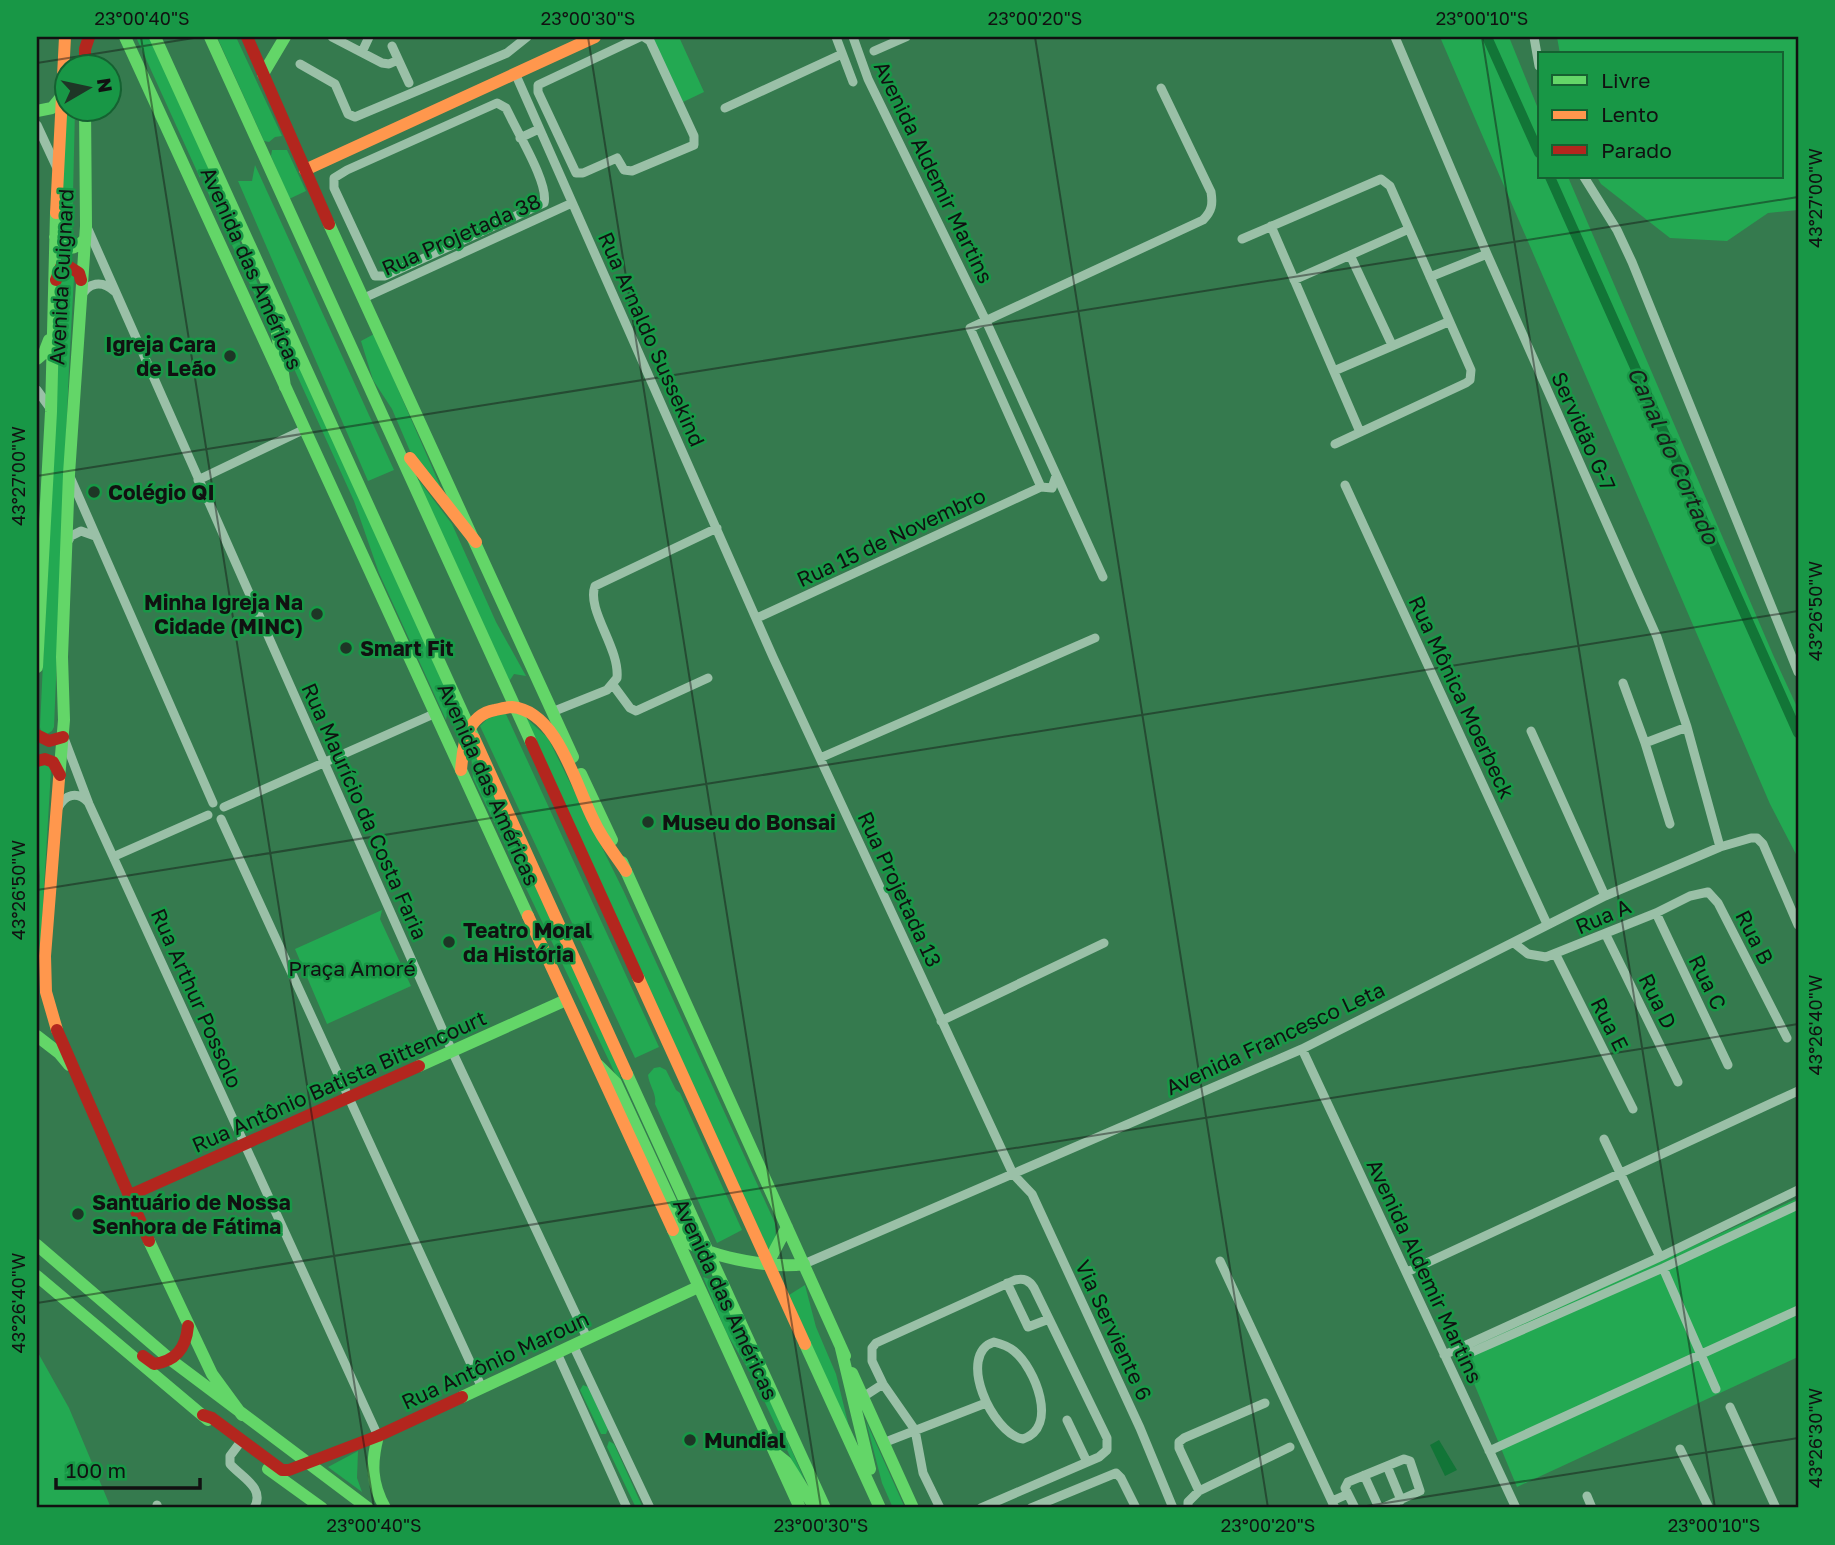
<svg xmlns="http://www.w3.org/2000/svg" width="1835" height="1545" viewBox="0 0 1835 1545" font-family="'Golos Text',sans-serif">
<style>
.green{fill:#23a952}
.water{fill:#127537}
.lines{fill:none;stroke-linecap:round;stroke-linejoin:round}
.canal{stroke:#127537;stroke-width:10}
.street{stroke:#9ac0a7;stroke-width:9}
.fast{stroke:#63d668;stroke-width:12}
.slow{stroke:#ff974d;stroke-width:12}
.jam{stroke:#b3261e;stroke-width:12}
.ticks{fill:none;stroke:#111;stroke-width:2;stroke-opacity:0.45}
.poi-dot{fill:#1e3626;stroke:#189746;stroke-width:2.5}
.labels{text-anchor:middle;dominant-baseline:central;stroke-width:5;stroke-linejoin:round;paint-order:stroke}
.street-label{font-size:21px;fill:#111;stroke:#189746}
.poi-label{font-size:21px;font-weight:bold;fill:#111;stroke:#189746;text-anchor:start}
.park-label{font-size:21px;fill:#111;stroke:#189746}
.water-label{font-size:23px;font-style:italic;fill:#191d1a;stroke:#189746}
.neatline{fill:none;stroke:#111;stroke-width:2.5}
.ticks-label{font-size:18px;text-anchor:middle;fill:#111}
</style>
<rect width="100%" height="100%" fill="#357a4e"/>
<path class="green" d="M136,37h15l59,132 -8,2 -2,7z
M217,37h19l46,99 -7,1 -6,5 -5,-1z
M652,37h27l25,55 -21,10z
M1440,37h69l30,74v66h29l206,480 24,52v149l-28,-54z
M1557,37h241v173l-30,3 -41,28 -57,-3 -69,-54 -4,-7h184v-123h-221z
M66,108l9,1 -3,129 -4,7 -8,-3z
M272,150h15l19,41 -17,8 -18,-43z
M255,165l139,305 -26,11 -130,-300h14z
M215,177l21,57 32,73 1,19 -65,-142 7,1z
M66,272h4l4,5 -5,91 -15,359 -2,4 -5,3 -6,-3 -1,-4 21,-448z
M278,320l177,388 -7,1 -2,11 -67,-147 -25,-72 -73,-161z
M374,334l71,163 -35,-46 -18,-42 -19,-29 -12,-39z
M414,474l38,50 44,98 30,54 -12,-2 -6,9z
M505,712l154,335 -24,11 -155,-332 7,-7z
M525,717l23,21 76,154 151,331 1,18 -8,8z
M472,744l142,307 10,41 -151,-314 -2,-23z
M42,764l7,2 2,4 -14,236 3,-130 -3,-34v-73z
M382,910l-2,9 31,67 -84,38 -32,-75z
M660,1067l6,3 10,20 4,3 62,137 -25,13 -62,-139c2,-10 -6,-19 -7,-29l6,-7z
M1798,1198v159l-281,130 -56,-135z
M703,1277l15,5 88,201 -11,-16 -41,-88 -27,-45z
M805,1285l11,42 20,47 15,61 -62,-140z
M37,1351l32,57 42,100h-74z
M583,1385l5,2 20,42 -2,5h-5l-21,-44z
M866,1421l39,87h-12l-11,-25z
M609,1441l5,3 29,64h-7l-29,-61z
M358,1451l-1,27 5,14 -34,-25z"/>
<path class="water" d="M1439,1440l18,30 -12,6 -15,-31z"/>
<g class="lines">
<path class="canal" d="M1487,37l52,116
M1550,177l248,556"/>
<path class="street" d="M332,37l50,26 7,1 9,-4
M640,37l-102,48v7l38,81h7l34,-15 7,12 8,1 62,-26v-9l-44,-95 -6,-4
M836,37l17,45
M853,37l15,42 118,242 117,256
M1395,37l92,217 170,383 30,90 33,120
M1534,37l5,29
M392,46l17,37
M874,51l32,-14
M362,52l7,-15
M300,64l35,20 13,30 7,3 152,-64 20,-16
M515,73l258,584 240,517 19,20 108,234 33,80
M497,103l9,5 5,10c9,19 38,67 33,85l-159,73h-10l-41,-88v-10l13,-8z
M725,108l117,-54
M37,125l20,43
M520,138l19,-9
M1584,177l33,53 15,32 166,410
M1271,226l89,206
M87,227l365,824 135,287
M1242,239l139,-60 9,7 19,43
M1350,255l42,90
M1430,277l57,-23
M1294,280l115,-51 62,141 -1,10 -4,3 -131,61
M81,297c7,-15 21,-17 33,-6
M364,298l208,-95
M1334,371l114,-49
M37,390l13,18
M1056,476l-4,12 -11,-1 -71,-159 233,-108c9,-9 10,-16 8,-28l-50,-104
M71,479l142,324
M198,480l107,-51
M1345,485l202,439
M67,543l4,-7 10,-5 14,5
M757,618l284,-131
M1623,683l22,60
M613,685l17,23 6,3 72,-33
M552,712l55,-22 10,-12c3,-30 -31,-68 -22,-92l122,-58
M1531,731l74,165
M64,738l25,66 289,632
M820,758l275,-120
M224,807l212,-94
M58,808c7,-14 19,-17 30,-6
M221,819l261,569
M1670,824l-25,-81 42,-16
M115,856l93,-41
M1656,913l72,152
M1606,935l72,147
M1514,943l14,11 18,3 110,-44 34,-17 18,-4 10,11 69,135
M1556,955l77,154
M941,1021l163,-78
M1302,1049l214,459
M1604,1139l56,118
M1220,1261l115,247
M804,1264l498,-215 303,-153 115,-49 31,-9h6l6,6 35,81
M1663,1268l53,121
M1407,1272l391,-181
M1007,1283l21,44 21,-8
M994,1342c8,2 14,4 20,9 21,17 45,76 9,88 -31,-5 -67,-85 -29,-97z
M573,1345l77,163
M557,1353l70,155
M1444,1355l216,-98 138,-67
M1463,1356l200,-88 135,-63
M863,1397l20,-13
M1730,1407l46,101
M1067,1420l20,42
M883,1443l103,-40
M239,1444l-9,12v8c11,13 36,24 24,44
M1680,1449l29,59
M1489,1451l309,-141
M1387,1466l14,34
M1364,1475l15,33
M1199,1491l-20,-43v-6l5,-4 81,-35
M1348,1494l7,14
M1587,1496l5,12
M1332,1501l16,-7 -3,-6 3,-6 56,-23 6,2 10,30 -38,17
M157,1505l1,3
M940,1508l-17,-35 -8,-43 -32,-46 -11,-23v-13l4,-5 139,-63c9,-2 14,0 19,8l73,150v12l-8,7 -118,51
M1031,1508l85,-35 5,5 15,30
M1188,1508v-6l11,-11 91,-44"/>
<path class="fast" d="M125,37l403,879
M155,37l319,701
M210,37l321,705
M263,74l22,-37
M37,111l15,-3 9,-11
M329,224l244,533
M55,237c7,13 19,15 29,3
M274,313l11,74
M37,359l7,-6 5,-13
M37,667l14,-255 5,-199
M581,774l31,66
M59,779l5,-59 -2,-63 7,-183 17,-248 -1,-118
M622,862l223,494
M37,1036l22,17 10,12
M598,1065l18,18 74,160c25,15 85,26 114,21
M419,1066l147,-66
M627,1074l198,434
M673,1230l127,278
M149,1241l63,133 30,41
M37,1245l134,115 197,148
M768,1263l19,-36
M37,1276l171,144
M805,1344l75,164
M841,1348l29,121
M852,1373l61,135
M462,1397l236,-110
M378,1436c-7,27 -7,47 7,72
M776,1454l10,8 29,46
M268,1469l54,39"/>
<path class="slow" d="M305,170l290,-133
M56,213l9,-176
M410,458l66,84
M474,738l153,336
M461,770c2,-24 5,-55 34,-60 5,-1 12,-3 17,-3 46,4 64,80 82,114 8,18 21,33 32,50
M528,916l145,314
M638,977l167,367
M57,1030l-11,-38 -1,-36 14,-177"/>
<path class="jam" d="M247,37l82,187
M85,66v-17l4,-12
M56,280l5,-13 7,-1 11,7 2,7
M37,735l12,6 14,-4
M531,742l107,235
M37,761l8,-2 8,3 7,13
M57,1030l92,211
M128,1196l291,-130
M143,1356l11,8c22,-3 32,-16 34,-38
M203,1415l9,3 70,52h7l89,-34 84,-39"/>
</g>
<path class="ticks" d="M141,37l233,1471M588,37l233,1471M1035,37l233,1471M1482,37l233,1471M37,63l163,-26M37,476l1761,-279M37,890l1761,-279M37,1303l1761,-279M1354,1508l444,-70"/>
<g class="poi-dot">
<circle cx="230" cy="356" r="7"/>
<circle cx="94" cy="492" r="7"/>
<circle cx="317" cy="614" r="7"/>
<circle cx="346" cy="648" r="7"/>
<circle cx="648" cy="822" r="7"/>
<circle cx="449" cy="942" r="7"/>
<circle cx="78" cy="1214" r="7"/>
<circle cx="690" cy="1440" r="7"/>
</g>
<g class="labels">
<g class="street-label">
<text transform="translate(934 172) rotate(64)">Avenida Aldemir Martins</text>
<text transform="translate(461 234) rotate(-24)">Rua Projetada 38</text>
<text transform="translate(252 268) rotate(66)">Avenida das Américas</text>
<text transform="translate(61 277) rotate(-87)">Avenida Guignard</text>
<text transform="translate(652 339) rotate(66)">Rua Arnaldo Sussekind</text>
<text transform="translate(1584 431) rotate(66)">Servidão G-7</text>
<text transform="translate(891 537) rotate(-25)">Rua 15 de Novembro</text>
<text transform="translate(1462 697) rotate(65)">Rua Mônica Moerbeck</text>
<text transform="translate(489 784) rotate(66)">Avenida das Américas</text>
<text transform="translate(365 811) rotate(66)">Rua Maurício da Costa Faria</text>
<text transform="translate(900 889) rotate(65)">Rua Projetada 13</text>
<text transform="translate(1603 916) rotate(-23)">Rua A</text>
<text transform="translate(1755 937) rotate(63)">Rua B</text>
<text transform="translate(1708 982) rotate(64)">Rua C</text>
<text transform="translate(197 998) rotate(66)">Rua Arthur Possolo</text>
<text transform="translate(1658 1001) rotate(64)">Rua D</text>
<text transform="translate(1610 1024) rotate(63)">Rua E</text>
<text transform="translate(1275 1038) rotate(-25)">Avenida Francesco Leta</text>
<text transform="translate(339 1081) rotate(-24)">Rua Antônio Batista Bittencourt</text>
<text transform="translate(1425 1271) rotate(65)">Avenida Aldemir Martins</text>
<text transform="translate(726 1299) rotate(65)">Avenida das Américas</text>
<text transform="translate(1114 1330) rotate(65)">Via Serviente 6</text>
<text transform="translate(495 1360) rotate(-25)">Rua Antônio Maroun</text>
</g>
<g class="poi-label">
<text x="216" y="344" text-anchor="end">Igreja Cara<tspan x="216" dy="24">de Leão</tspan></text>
<text x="108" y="492">Colégio QI</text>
<text x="303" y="602" text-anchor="end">Minha Igreja Na<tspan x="303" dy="24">Cidade (MINC)</tspan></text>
<text x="360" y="648">Smart Fit</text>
<text x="662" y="822">Museu do Bonsai</text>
<text x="463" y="930">Teatro Moral<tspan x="463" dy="24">da História</tspan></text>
<text x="92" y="1202">Santuário de Nossa<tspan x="92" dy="24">Senhora de Fátima</tspan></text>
<text x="704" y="1440">Mundial</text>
</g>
<g class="park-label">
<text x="352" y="968">Praça Amoré</text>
</g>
<g class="water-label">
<text transform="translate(1674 455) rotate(66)">Canal do Cortado</text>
</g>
</g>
<rect width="1835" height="1545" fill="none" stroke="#189746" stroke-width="77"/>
<rect x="1538" y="52" width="245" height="126" fill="#189746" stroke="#156131" stroke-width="2"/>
<rect x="1552" y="75" width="35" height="10" fill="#63d668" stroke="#156131" stroke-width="2"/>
<text x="1601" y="88" font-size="21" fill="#111111">Livre</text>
<rect x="1552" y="110" width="35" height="10" fill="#ff974d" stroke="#156131" stroke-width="2"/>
<text x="1601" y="122" font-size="21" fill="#111111">Lento</text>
<rect x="1552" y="145" width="35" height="10" fill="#b3261e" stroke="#156131" stroke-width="2"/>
<text x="1601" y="158" font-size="21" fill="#111111">Parado</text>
<g transform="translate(88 88) rotate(81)"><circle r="33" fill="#189746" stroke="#156131" stroke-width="2"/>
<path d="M0-5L12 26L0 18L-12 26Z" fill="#1e3626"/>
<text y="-10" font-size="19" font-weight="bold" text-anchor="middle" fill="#111111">N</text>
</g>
<path d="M56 1478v10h144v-10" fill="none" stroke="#111111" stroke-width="3.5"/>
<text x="66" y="1478" font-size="21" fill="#111111" stroke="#189746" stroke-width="5" paint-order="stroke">100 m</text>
<rect x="38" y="38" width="1759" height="1468" class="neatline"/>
<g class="ticks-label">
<text x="142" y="25">23°00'40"S</text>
<text x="588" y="25">23°00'30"S</text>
<text x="1035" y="25">23°00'20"S</text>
<text x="1482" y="25">23°00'10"S</text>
<text transform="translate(1816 198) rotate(-90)" y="6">43°27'00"W</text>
<text transform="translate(19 476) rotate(-90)" y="6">43°27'00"W</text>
<text transform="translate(1816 611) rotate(-90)" y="6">43°26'50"W</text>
<text transform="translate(19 890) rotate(-90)" y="6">43°26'50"W</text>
<text transform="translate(1816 1025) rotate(-90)" y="6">43°26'40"W</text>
<text transform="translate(19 1303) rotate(-90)" y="6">43°26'40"W</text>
<text transform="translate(1816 1438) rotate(-90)" y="6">43°26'30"W</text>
<text x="374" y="1532">23°00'40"S</text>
<text x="821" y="1532">23°00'30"S</text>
<text x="1268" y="1532">23°00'20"S</text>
<text x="1714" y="1532">23°00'10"S</text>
</g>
</svg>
